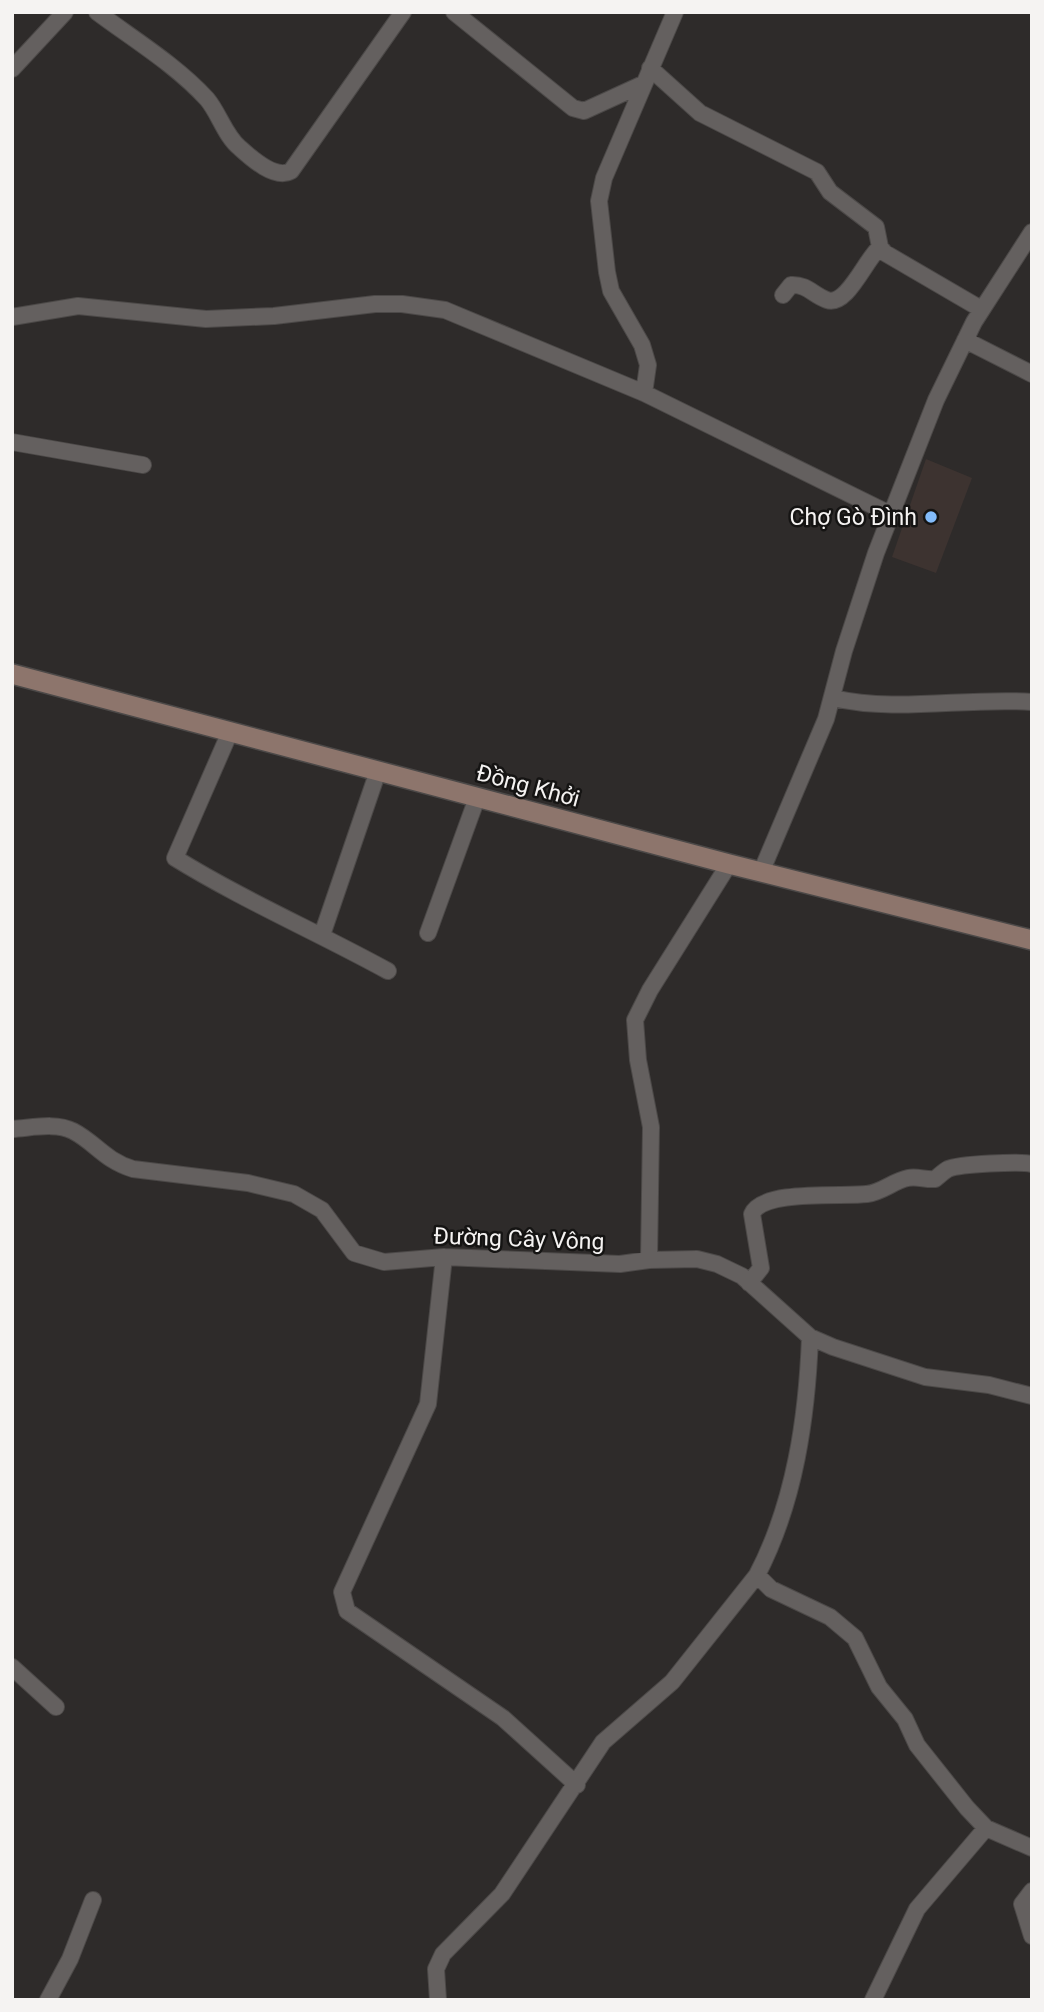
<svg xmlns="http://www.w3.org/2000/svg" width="1044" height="2012" viewBox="0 0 1044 2012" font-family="Roboto,sans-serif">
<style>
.built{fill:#3d3330}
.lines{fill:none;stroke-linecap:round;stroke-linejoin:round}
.minor-casing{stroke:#4c4948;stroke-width:18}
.secondary-casing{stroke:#4c4948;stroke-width:22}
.minor{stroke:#64605f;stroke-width:16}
.secondary{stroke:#8d756c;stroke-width:19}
.poi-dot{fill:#83bcfb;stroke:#151413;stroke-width:2.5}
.labels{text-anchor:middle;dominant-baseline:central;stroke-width:5;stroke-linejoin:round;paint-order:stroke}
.poi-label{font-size:23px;fill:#f5f3f2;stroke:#151413;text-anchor:end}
.street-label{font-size:23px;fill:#f5f3f2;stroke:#151413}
</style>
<rect width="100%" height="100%" fill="#2e2b2a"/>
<path class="built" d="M926,459l46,19 -36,95 -44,-16z"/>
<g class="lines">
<defs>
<path id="minor" d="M97,12c36,27 79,53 110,87 12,14 18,37 33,49 11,10 35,32 51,23l112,-159
M454,12l119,96 11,3 59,-27
M650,68l50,45 117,59 13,20 46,35 4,20 5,6 96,56
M12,69l53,-57
M783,295l8,-10c16,-1 22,10 36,15 20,7 38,-40 53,-53
M12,317l66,-11 128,13 68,-3 101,-12h27l43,6 199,83 248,122
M965,340l67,34
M644,393l4,-28 -6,-20 -31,-54 -4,-19 -8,-71 5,-23 71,-166
M12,442l131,23
M833,698c65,15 133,-1 199,4
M230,732l-55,126c68,42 142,74 213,113
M762,870l64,-151 18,-68 32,-98 60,-153 38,-78 58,-90
M428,933l49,-135
M322,935l56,-164
M12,1129c19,-1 44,-7 61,2 23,12 31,29 60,38l115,14 46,11 28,16 32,43 30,9 60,-5 176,7 29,-4 48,-1 20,5 25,12 68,61 23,10 92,30 64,8 43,11
M444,1257l-16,147 -86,188 5,19 156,107 74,67
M649,1260l2,-133 -13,-67 -3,-40 15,-30 79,-126
M749,1283l12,-15 -9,-54c10,-25 91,-17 115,-20 16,-2 26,-13 41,-16 9,-2 18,2 27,1 4,-3 9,-8 13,-10 11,-5 73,-8 84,-5
M757,1575l14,14 59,28 25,21 24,49 26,32 12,26 50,63 19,20 46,20
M12,1667l44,40
M1032,1891l-10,13 10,32
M48,2000l22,-41 23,-59
M438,2000l-2,-31 7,-15 59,-60 101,-152 69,-60 85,-107c38,-73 50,-158 53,-238
M873,2000l44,-91 69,-81"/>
<path id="secondary" d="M12,674l717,190 303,76"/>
</defs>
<use href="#minor" class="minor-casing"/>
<use href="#secondary" class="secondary-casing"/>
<use href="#minor" class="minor"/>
<use href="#secondary" class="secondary"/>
</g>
<circle class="poi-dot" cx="931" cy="517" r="7"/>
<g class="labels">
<g class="poi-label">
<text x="917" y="517">Chợ Gò Đình</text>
</g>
<g class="street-label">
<text transform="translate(528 786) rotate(15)">Đồng Khởi</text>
<text transform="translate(519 1239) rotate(2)">Đường Cây Vông</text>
</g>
</g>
<rect width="1044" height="2012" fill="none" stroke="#f5f3f2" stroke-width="28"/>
</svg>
